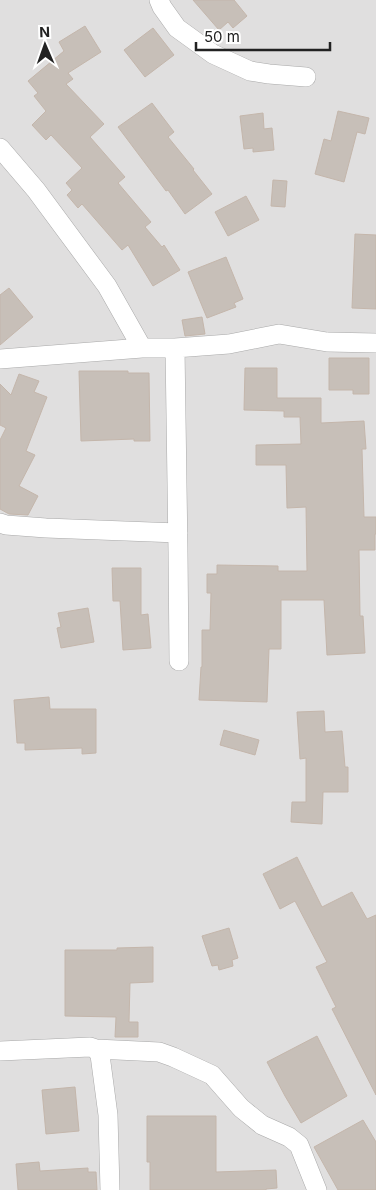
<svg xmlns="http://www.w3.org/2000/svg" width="376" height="1190" viewBox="0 0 376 1190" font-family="Inter,sans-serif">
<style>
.residential{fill:#e0dfdf}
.building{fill:#c7bfb8;stroke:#c4b6ab}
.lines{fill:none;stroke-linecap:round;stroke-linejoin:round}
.street-casing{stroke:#a9a9a9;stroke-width:20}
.street{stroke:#fff;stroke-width:19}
</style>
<rect width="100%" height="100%" fill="#f2efe9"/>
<path class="residential" d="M0,0h376v1190h-376z"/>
<path class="building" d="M193,0h41l13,16 -14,12 -5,-6 -9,8z
M85,26l16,26 -33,21 5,6 -7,5 38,40 -14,13 35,40 -7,6 33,39 -6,5 17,20 2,-2 16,25 -27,16 -25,-41 -6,5 -40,-46 -4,4 -11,-13 5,-5 -6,-7 16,-15 -31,-33 -5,5 -14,-15 14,-14 -12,-15 4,-3 -10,-12 36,-30 -5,-9z
M153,28l21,27 -29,22 -21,-27z
M152,103l22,29 -6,5 26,32 -1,1 19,24 -27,20 -17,-24 -2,1 -48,-64z
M338,111l31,7 -4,16 -8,-2 -13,50 -29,-8 9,-35 7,2z
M263,113l1,16 8,-1 2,22 -21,2v-4l-9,1 -4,-33z
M273,180l14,1 -2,26 -14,-1z
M246,196l13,24 -31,16 -13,-24z
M355,234l21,1v74l-24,-1z
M226,257l17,42 -9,4 2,4 -29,11 -19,-46z
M9,288l24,29 -33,28v-50z
M202,317l3,17 -20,2 -3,-16z
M329,358h40v36h-16v-4h-24z
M245,368h32v30h44v25l43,-2 2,28h-4l2,68h12v17h-1v16h-16l1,66h3l2,37 -38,2 -3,-55h-43v49h-12l-2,53 -68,-2 2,-33h1v-37h8l1,-37h-4v-19h10v-9l61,1v5h29l-1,-64 -19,1 -1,-43h-30v-20l45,-1 -1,-27h-16v-6l-40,-1z
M79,371h49v2h21l1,68h-16v-2l-53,2z
M19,374l20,7 -5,11 13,5 -21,54 9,4 -16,31 19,10 -10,19 -19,-1 -9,-5v-69l6,-12 -6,-3v-41l11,11z
M112,568h29v47l7,-1 3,34 -28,2 -3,-49h-7z
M88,608l6,34 -33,6 -4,-20 4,-1 -3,-14z
M49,697l1,12h46v44l-14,1v-6l-57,2v-7h-8l-3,-43z
M324,711l1,21 17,-1 3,36h3v25h-25l-1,32 -31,-2 1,-20h14v-44l-6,1 -3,-47z
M224,730l35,10 -4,15 -35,-10z
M297,857l25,50 30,-15 15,27 9,-4v180l-44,-86 4,-2 -20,-40 11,-5 -32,-61 -15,8 -17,-35z
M229,928l9,30 -6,2 1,6 -14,4 -1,-5 -6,1 -10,-30z
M153,947v35l-23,1 -1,39h9v15h-23l1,-20 -51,-1v-66h52v-2z
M317,1036l30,60 -46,27 -16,-27 -18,-34z
M75,1087l4,44 -33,3 -4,-44z
M147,1116h69v56l60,-2 1,18 -11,1v1h-116v-28h-3z
M363,1120l13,22v48h-38l-24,-43z
M39,1162l1,9 48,-3v4h8l1,18h-79l-2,-26z"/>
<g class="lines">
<defs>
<path id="street" d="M159,0l3,7 15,21 36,26 37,17 19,3 37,3
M0,148l36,42 71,96 35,62
M175,348l3,204 1,109
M0,359l142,-11h33l54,-4 50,-10 48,8 49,1
M0,523l6,2 40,3 132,5
M96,1049l4,6 8,60 2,75
M0,1051l90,-4 6,2 63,3 14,5 39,18 29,33 21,17 27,12 10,8 18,45"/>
</defs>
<use href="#street" class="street-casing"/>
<use href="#street" class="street"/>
</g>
<g transform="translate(45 45) rotate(358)" stroke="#ffffff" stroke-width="4" paint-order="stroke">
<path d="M0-4L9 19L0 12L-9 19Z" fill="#222222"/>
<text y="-8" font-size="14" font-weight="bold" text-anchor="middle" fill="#222222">N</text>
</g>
<path d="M196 42v8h134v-8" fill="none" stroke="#222222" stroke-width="2.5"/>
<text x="204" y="42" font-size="15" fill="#222222" stroke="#ffffff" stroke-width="4" paint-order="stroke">50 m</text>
</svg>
